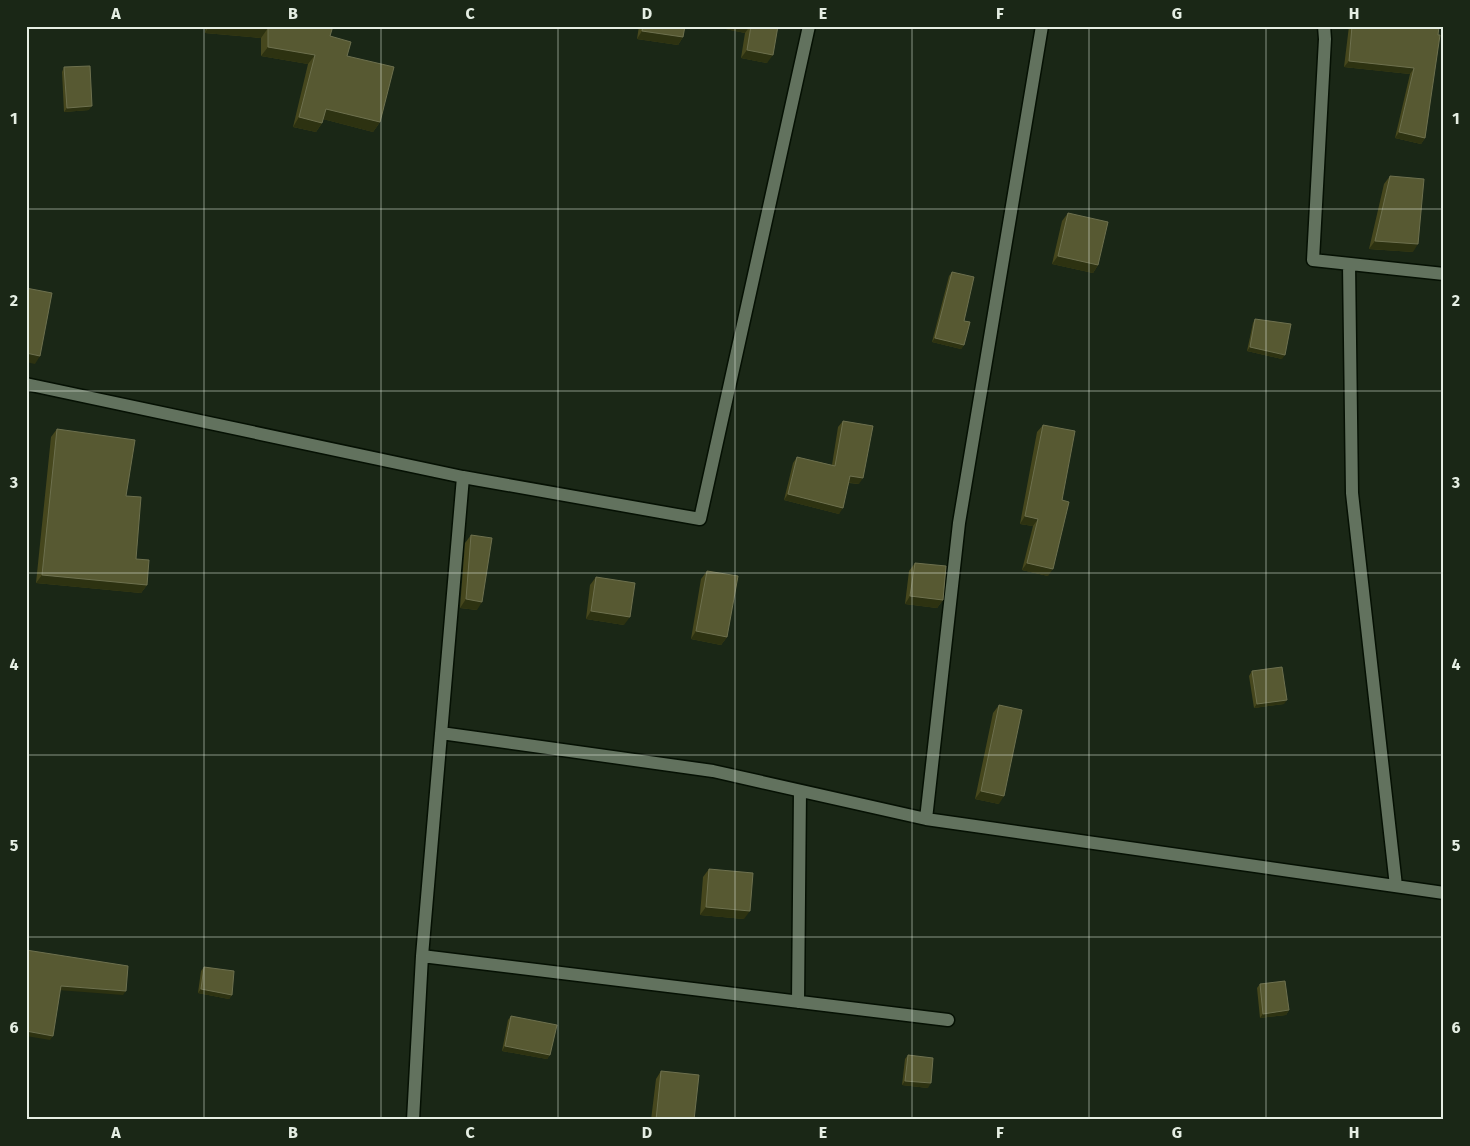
<svg xmlns="http://www.w3.org/2000/svg" width="1470" height="1146" viewBox="0 0 1470 1146" font-family="'Fira Sans',sans-serif">
<style>
.lines{fill:none;stroke-linecap:round;stroke-linejoin:round}
.minor-casing{stroke:#051003;stroke-width:15}
.minor{stroke:#62725e;stroke-width:12}
.wall{fill:#46471d}
.shaded-wall{fill:#2d3211}
.building{fill:#575932;stroke:#6d704e}
.grid{fill:none;stroke:#e5eee3;stroke-width:1;stroke-opacity:0.55}
.neatline{fill:none;stroke:#e5eee3;stroke-width:2}
.grid-label{font-size:16px;text-anchor:middle;font-weight:bold;fill:#e5eee3}
</style>
<rect width="100%" height="100%" fill="#1a2716"/>
<g class="lines">
<defs>
<path id="minor" d="M1324,26l1,13 -12,221 131,14
M1349,264l3,229 44,393
M26,384l437,93 237,42 109,-493
M441,733l272,38 213,48 518,74
M926,819l33,-296 83,-497
M422,956l526,64
M798,1002l2,-211
M413,1120l9,-164 41,-479"/>
</defs>
<use href="#minor" class="minor-casing"/>
<use href="#minor" class="minor"/>
</g>
<path class="wall" d="M206,26h127l-3,10 17,20 33,66 -7,10 -50,-13 -1,4 -6,9 -23,-5 15,-63 -47,-8v-18l-56,-5z
M639,26h46l-2,11 -5,8 -41,-6z
M711,26h67l-11,37 -26,-5 4,-25z
M1349,26h90l-14,112 -4,6 -26,-6 15,-64 -66,-7z
M64,67l25,43 -25,2 -2,-40z
M1390,176l23,76 -44,-3 15,-65z
M1068,213l30,52 -5,8 -41,-9 10,-43z
M952,272l12,49v24l-3,4 -29,-7 17,-66z
M1255,319l27,40 -35,-8 6,-28z
M843,421l16,63 -10,-1 -10,31 -55,-14 9,-37 4,-6 35,8 6,-38z
M1043,425l19,75 -14,76 -26,-6 11,-44 -13,-2 17,-92z
M57,429l69,67 10,63 11,26 -6,8 -105,-10 15,-146z
M471,535l6,75 -17,-2 5,-65z
M915,563l28,37 -6,8 -32,-4 4,-33z
M707,571l20,66 -6,8 -30,-6 10,-60z
M596,577l28,48 -38,-6 4,-34z
M1252,671l32,33 -30,4 -5,-32z
M999,705v99l-24,-5 18,-86z
M709,869l35,50 -44,-4 3,-38z
M204,967l28,28 -3,4 -31,-6 3,-22z
M1260,984l29,26 -3,5 -26,3 -3,-30z
M511,1016l39,39 -3,4 -45,-8 6,-31z
M908,1055l20,33 -26,-3 3,-26z
M661,1071l33,49h-43l5,-41z"/>
<path class="shaded-wall" d="M209,26h39l20,2 -7,10 -56,-5z
M711,26h39l-5,7z
M642,31l41,6 -5,8 -41,-6z
M268,47l47,8 -7,9 -47,-8z
M747,50l26,5 -6,8 -26,-5z
M1349,61l65,7 -4,6 -66,-7z
M92,106l-3,4 -25,2 3,-4z
M326,109l54,13 -7,10 -54,-14z
M299,117l23,6 -6,9 -23,-5z
M1399,132l26,6 -4,6 -26,-6z
M1375,241l43,3 -5,8 -44,-3z
M1058,256l40,9 -5,8 -41,-9z
M935,338l29,7 -3,4 -29,-7z
M1250,347l35,8 -3,4 -35,-8z
M26,353l14,3 -5,8 -9,-2z
M850,476l13,2 -4,6 -13,-2z
M788,494l55,14 -4,6 -55,-14z
M1025,516l13,3 -5,7 -13,-2z
M1027,563l26,6 -5,7 -26,-6z
M42,575l105,10 -6,8 -105,-10z
M910,596l33,4 -6,8 -32,-4z
M466,599l16,3 -5,8 -17,-2z
M591,611l39,6 -6,8 -38,-6z
M696,631l31,6 -6,8 -30,-6z
M1287,700l-3,4 -30,4 3,-4z
M981,791l23,5 -5,8 -24,-5z
M706,907l44,4 -6,8 -44,-4z
M61,986l65,5 -3,4 -65,-5z
M201,989l31,6 -3,4 -31,-6z
M1289,1010l-3,5 -26,3 3,-4z
M26,1031l27,5 -3,4 -24,-4z
M505,1046l45,9 -3,4 -45,-8z
M905,1081l26,2 -3,5 -26,-3z"/>
<path class="building" d="M248,26h85l-3,10 21,6 -4,14 47,11 -14,55 -54,-13 -4,14 -23,-6 16,-62 -47,-8v-19z
M643,26h42l-2,11 -41,-6z
M751,26h27l-5,29 -26,-5z
M1352,26h87l-1,9h2l-15,103 -26,-6 15,-64 -65,-7z
M90,66l2,40 -25,2 -3,-41z
M1390,176l34,3 -6,65 -43,-3z
M1068,213l40,9 -10,43 -40,-9z
M952,272l22,5 -10,44 6,1 -6,23 -29,-7z
M26,288l26,5 -12,63 -14,-3z
M1255,319l36,5 -6,31 -35,-8z
M843,421l30,5 -10,52 -13,-2 -7,32 -55,-14 9,-37 38,9z
M1043,425l32,6 -13,69 7,2 -16,67 -26,-6 11,-44 -13,-3z
M57,429l78,11 -9,56 15,1 -5,62 13,1 -2,25 -105,-10z
M471,535l21,3 -10,64 -16,-3z
M915,563l31,3 -3,34 -33,-4z
M707,571l31,5 -11,61 -31,-6z
M596,577l39,6 -5,34 -39,-6z
M1282,667l5,33 -30,4 -5,-33z
M999,705l23,5 -18,86 -23,-5z
M709,869l44,4 -3,38 -44,-4z
M26,950l102,16 -2,25 -65,-5 -8,50 -27,-5z
M204,967l30,4 -2,24 -31,-6z
M1285,981l4,29 -26,4 -3,-30z
M511,1016l46,9 -7,30 -45,-9z
M908,1055l25,3 -2,25 -26,-2z
M661,1071l38,4 -5,45h-38z"/>
<path class="grid" d="M204,26v1094M381,26v1094M558,26v1094M735,26v1094M912,26v1094M1089,26v1094M1266,26v1094M26,209h1418M26,391h1418M26,573h1418M26,755h1418M26,937h1418"/>
<rect width="1470" height="1146" fill="none" stroke="#1a2716" stroke-width="55"/>
<rect x="28" y="28" width="1414" height="1090" class="neatline"/>
<g class="grid-label">
<text x="116" y="19">A</text>
<text x="293" y="19">B</text>
<text x="470" y="19">C</text>
<text x="647" y="19">D</text>
<text x="823" y="19">E</text>
<text x="1000" y="19">F</text>
<text x="1177" y="19">G</text>
<text x="1354" y="19">H</text>
<text x="14" y="124">1</text>
<text x="1456" y="124">1</text>
<text x="14" y="306">2</text>
<text x="1456" y="306">2</text>
<text x="14" y="488">3</text>
<text x="1456" y="488">3</text>
<text x="14" y="670">4</text>
<text x="1456" y="670">4</text>
<text x="14" y="851">5</text>
<text x="1456" y="851">5</text>
<text x="14" y="1033">6</text>
<text x="1456" y="1033">6</text>
<text x="116" y="1138">A</text>
<text x="293" y="1138">B</text>
<text x="470" y="1138">C</text>
<text x="647" y="1138">D</text>
<text x="823" y="1138">E</text>
<text x="1000" y="1138">F</text>
<text x="1177" y="1138">G</text>
<text x="1354" y="1138">H</text>
</g>
</svg>
